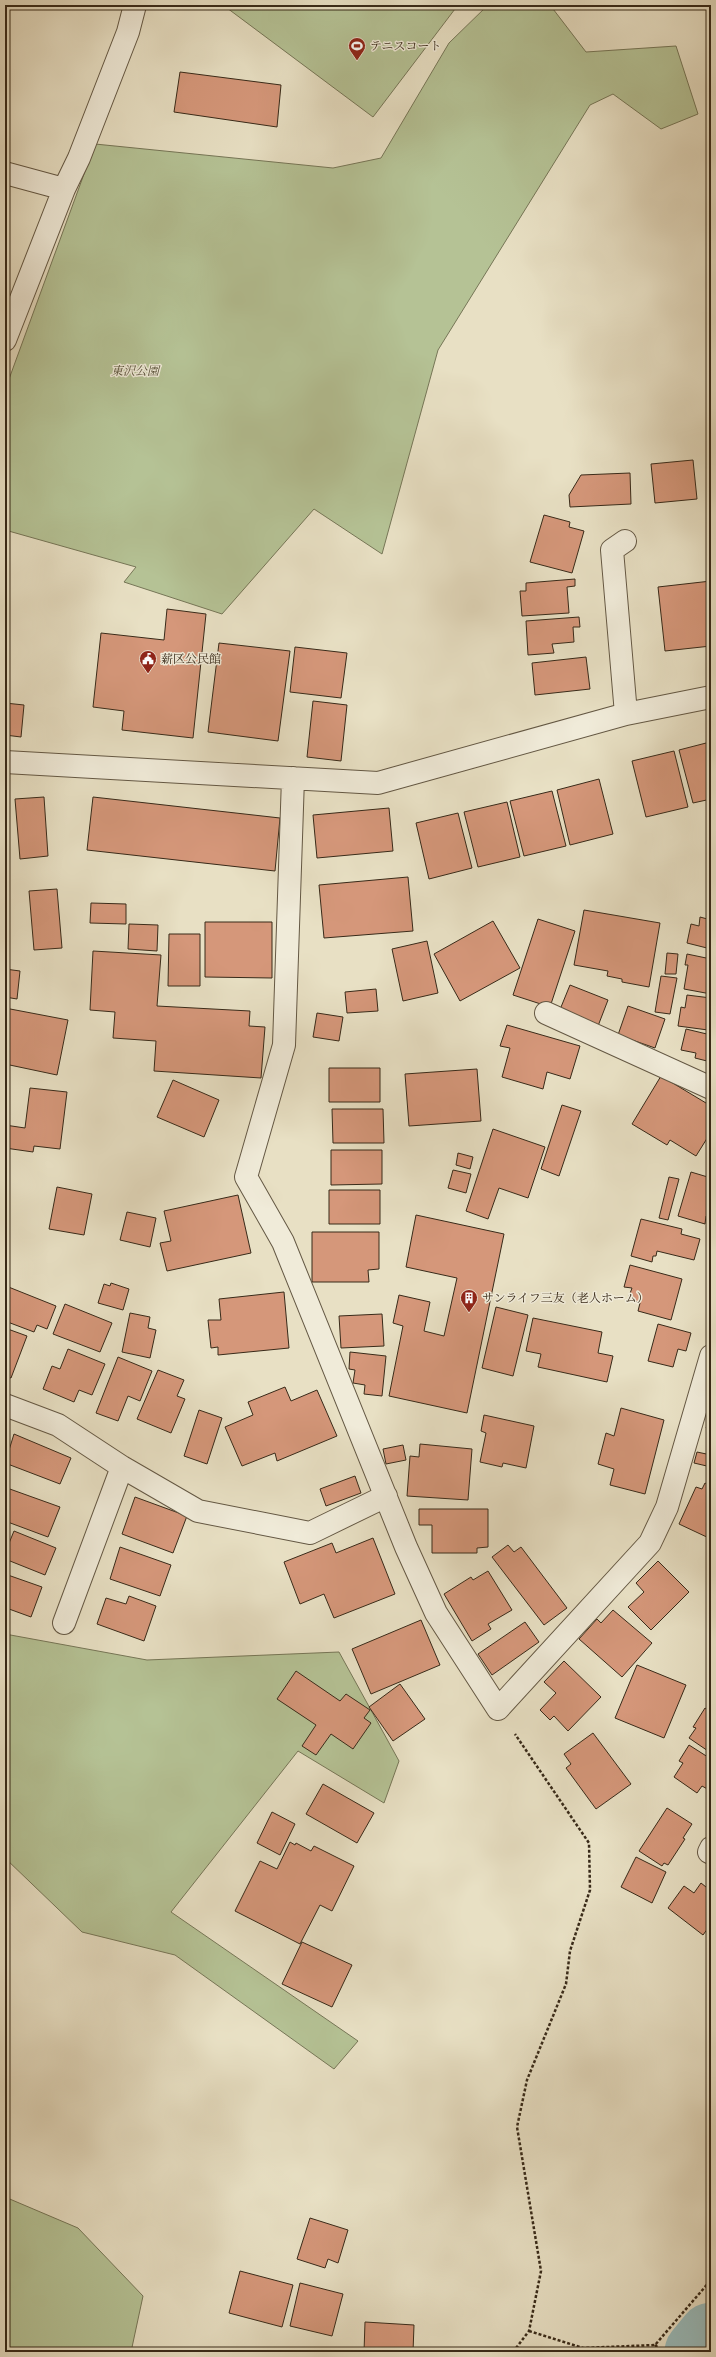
<svg xmlns="http://www.w3.org/2000/svg" width="716" height="2357" viewBox="0 0 716 2357" font-family="'IM FELL French Canon','Noto Serif JP',serif">
<style>
.green{fill:#b5c295;stroke:#767657}
.lines{fill:none;stroke-linecap:round;stroke-linejoin:round}
.river{stroke:#9bb;stroke-width:65}
.building{fill:#d5977a;stroke:#382a19}
.street-casing{stroke:#645844;stroke-width:24}
.path{stroke:#382a19;stroke-width:2.5;stroke-dasharray:3 2;stroke-linecap:butt}
.street{stroke:#f0ebd9;stroke-width:22}
.labels{text-anchor:middle;dominant-baseline:central;stroke-width:3;stroke-linejoin:round;paint-order:stroke}
.poi-label{font-size:12px;fill:#382a19;stroke:#f0ebd9;text-anchor:start}
.park-label{font-size:12px;font-style:italic;fill:#575038;stroke:#f0ebd9}
</style>
<rect width="100%" height="100%" fill="#e8e0c4"/>
<filter id="stains"><feTurbulence type="fractalNoise" baseFrequency=".005" numOctaves="4"/><feColorMatrix values="0 0 0 0 .2 0 0 0 0 .09 0 0 0 0 .02 0 0 0 .5 -.17"/></filter>
<radialGradient id="worn" r=".72"><stop offset=".6" stop-color="#630" stop-opacity="0"/><stop offset="1" stop-color="#630" stop-opacity=".3"/></radialGradient>
<path class="green" d="M223,5h235l-85,112z
M488,5h62l36,47 90,-6 22,68 -37,15 -48,-35 -23,11 -152,245 -56,204 -68,-45 -92,105 -98,-32 12,-15 -131,-37v-140l90,-246 238,24 48,-10 68,-115z
M5,1634l142,26 192,-8 60,109 -15,42 -86,-52 -127,161 187,129 -24,28 -159,-114 -93,-23 -77,-74z
M5,2197l73,31 65,68 -12,56h-126z"/>
<g class="lines">
<path class="river" d="M697,2352l14,-17"/>
</g>
<path class="building" d="M180,72l101,13 -4,42 -103,-15z
M709,451h2v62h-3z
M693,460l4,39 -42,4 -4,-39z
M630,473l1,31 -61,3 -1,-12 12,-20z
M544,515l26,7 -1,5 15,4 -12,42 -42,-11z
M575,579v7l-8,1 2,26 -47,3 -2,-25h6v-8z
M711,581v65l-46,5 -7,-64z
M167,609l39,5 -13,124 -71,-8 2,-19 -31,-4 8,-74 63,7z
M579,617l1,10h-7l1,15 -22,2 2,9 -26,2 -2,-34z
M219,643l71,8 -12,90 -70,-9z
M295,647l52,6 -6,45 -51,-6z
M586,657l4,32 -55,6 -3,-32z
M313,701l34,4 -6,56 -34,-4z
M5,703l19,2 -3,32 -16,-2z
M710,742l1,57 -18,4 -14,-53z
M674,751l14,56 -42,10 -14,-56z
M599,779l14,55 -43,11 -13,-55z
M552,791l14,55 -42,10 -14,-55z
M44,797l4,59 -28,3 -5,-60z
M93,797l187,21 -5,53 -188,-21z
M507,802l13,55 -42,10 -14,-55z
M389,808l4,43 -76,7 -4,-43z
M458,813l14,55 -43,11 -13,-56z
M408,877l5,54 -89,7 -5,-53z
M57,889l5,59 -28,2 -5,-59z
M91,903l35,1v20l-36,-1z
M584,910l76,13 -11,64 -27,-5v-3l-15,-3 1,-5 -34,-6z
M700,917l11,3v-2v31l-24,-6 4,-19 8,2z
M538,919l37,12 -25,76 -37,-12z
M493,921l27,47 -60,33 -26,-47z
M205,922h67v56l-67,-1z
M129,924l29,1 -1,26 -29,-2z
M169,934h31v52h-32z
M427,941l11,52 -35,8 -11,-52z
M93,951l68,4 -4,51 93,5 -1,15 16,1 -4,51 -107,-7 2,-30 -43,-3 2,-26 -25,-2z
M667,953l11,1 -2,20h-11z
M687,954l24,5v35l-27,-5 4,-24h-3z
M5,969l15,2 -3,28 -12,-2z
M661,976l16,2 -7,36 -15,-2z
M570,985l38,15 -10,26 -39,-14z
M376,989l2,22 -31,2 -2,-21z
M687,995l24,3v24h-2l-1,8 -30,-4 3,-19 4,1z
M628,1006l37,13 -10,29 -37,-13z
M5,1008l63,12 -11,55 -52,-11z
M317,1013l26,4 -4,24 -26,-4z
M507,1025l73,21 -10,33 -23,-7 -4,17 -41,-12 8,-29 -10,-2z
M686,1029l25,6v27l-16,-4 1,-5 -15,-3z
M329,1068h51v34h-51z
M477,1069l4,52 -72,5 -4,-52z
M661,1076l50,30v26l-15,24 -26,-16 -3,5 -35,-21z
M173,1080l46,20 -15,37 -47,-20z
M30,1088l37,4 -7,57 -26,-3 -1,6 -28,-4v-23l20,3z
M562,1105l19,6 -22,65 -18,-7z
M332,1109h51l1,34h-51z
M493,1129l52,18 -17,51 -29,-10 -11,31 -22,-8z
M331,1150h51v34l-51,1z
M458,1153l15,4 -3,12 -14,-4z
M453,1170l18,4 -5,19 -18,-5z
M691,1172l20,6v40l-5,-2 -1,8 -27,-8z
M669,1177l10,2 -11,41 -9,-2z
M57,1187l35,7 -8,41 -35,-6z
M329,1190h51v34h-51z
M238,1195l13,58 -84,18 -7,-28 11,-2 -7,-30z
M127,1212l29,6 -6,29 -30,-7z
M416,1215l88,19 -37,179 -78,-17 14,-70 -10,-3 6,-28 31,7 -6,29 20,5 13,-58 -51,-11z
M641,1219l41,10 -1,5 19,5 -6,21 -37,-9 -1,5h-3l-1,6 -21,-6z
M312,1232h67v37l-11,1 1,12h-57z
M630,1265l52,14 -11,41 -33,-9 2,-8 -12,-4 4,-11 -8,-1z
M111,1283l18,6 -6,21 -25,-7 6,-19 6,2z
M6,1286l50,20 -9,23 -10,-4 -3,7 -29,-11z
M284,1292l5,56 -71,7v-8l-7,1 -3,-28h13l-2,-21z
M65,1304l47,19 -12,29 -47,-18z
M496,1307l32,8 -15,61 -31,-8z
M130,1313l20,4 -2,11 8,2 -6,28 -28,-6z
M382,1314l2,32 -43,2 -2,-32z
M533,1318l69,14 -4,21 15,3 -6,26 -69,-15 3,-13 -15,-3z
M658,1324l33,9 -5,18 -8,-2 -5,18 -25,-6z
M5,1328l22,8 -16,42 -6,-2z
M68,1349l37,15 -13,31 -13,-5 -5,12 -31,-13 9,-23 8,3z
M350,1352l36,4 -4,40 -18,-2 1,-9 -12,-2 2,-13 -6,-1z
M118,1357l34,14 -12,30 -12,-5 -10,25 -22,-8z
M158,1370l26,10 -7,16 8,3 -14,34 -34,-14z
M285,1387l6,14 26,-11 20,46 -60,25 -2,-8 -33,13 -17,-39 28,-12 -5,-13z
M621,1408l43,12 -19,74 -35,-9 4,-16 -16,-5 8,-31 8,3z
M199,1410l23,8 -15,46 -23,-8z
M484,1415l50,11 -8,42 -23,-5 -1,4 -22,-5 6,-29 -5,-2z
M711,1425v11l-5,-9z
M14,1434l57,24 -11,26 -55,-21z
M420,1444l52,5 -4,51 -61,-4 3,-40 9,1z
M403,1445l3,15 -20,4 -3,-15z
M697,1452l14,3v12l-17,-4z
M355,1476l6,17 -35,13 -6,-17z
M705,1483l6,3v53l-32,-15 17,-37 6,2z
M7,1488l53,19 -12,30 -43,-16z
M135,1497l52,19 -14,37 -51,-19z
M419,1509h69v38l-11,1v5h-45v-28h-13z
M14,1531l42,17 -11,27 -40,-16v-6z
M373,1538l22,56 -61,24 -10,-24 -24,10 -16,-42 48,-19 4,10z
M508,1545l6,7 7,-5 46,61 -23,17 -52,-68z
M120,1547l51,18 -11,31 -50,-17z
M658,1561l31,31 -38,38 -23,-23 16,-15 -8,-9z
M488,1571l24,39 -24,14 3,5 -19,12 -28,-47 27,-17 2,3z
M5,1574l37,13 -11,30 -22,-8 -2,4 -2,-1z
M129,1596l27,10 -12,35 -47,-17 9,-26 20,6z
M613,1610l39,33 -30,34 -43,-38 18,-20 4,4z
M421,1620l19,45 -69,29 -19,-45z
M525,1622l14,20 -47,33 -14,-21z
M564,1661l37,36 -33,34 -14,-15 -4,4 -10,-10 16,-17 -12,-11z
M637,1665l49,20 -22,53 -49,-20z
M296,1671l44,30 6,-7 24,16 -6,8 7,5 -18,26 -22,-15 -15,21 -14,-9 14,-21 -39,-26z
M400,1684l25,35 -32,22 -24,-34z
M705,1708l6,4v41l-22,-15 7,-10 -3,-1z
M593,1733l38,51 -35,25 -30,-41 5,-4 -7,-10z
M689,1745l22,14v32l-9,-5 -5,7 -23,-16 9,-14 -4,-2z
M323,1784l51,29 -17,30 -51,-29z
M667,1808l25,16 -9,14 2,1 -17,26 -4,-2 -2,3 -23,-15z
M272,1812l23,12 -15,31 -23,-12z
M290,1842l5,3 1,-2 15,8 3,-5 40,20 -22,45 -12,-6 -20,39 -65,-33 25,-50 17,8z
M636,1857l30,15 -14,31 -31,-16z
M701,1883l10,8v33l-8,11 -35,-27 16,-22 10,7z
M302,1942l50,23 -20,42 -50,-23z
M310,2218l38,12 -10,33 -10,-4 -3,9 -28,-9z
M240,2271l53,14 -11,42 -53,-14z
M300,2283l43,11 -11,42 -42,-10z
M365,2322l49,3 -1,27h-49z"/>
<g class="lines">
<defs>
<path id="street" d="M5,173l59,16
M5,340l59,-151 15,-31 49,-126 7,-27
M625,541l-13,9 14,164
M5,762l373,21 248,-69 85,-17
M293,778l-9,267 -38,132 37,65 123,305 30,66 62,96 152,-166 17,-36 44,-151
M546,1013l165,75
M5,1405l53,20 64,42 76,44 112,22 76,-37
M64,1623l58,-156
M711,1848l-2,4 2,1"/>
</defs>
<use href="#street" class="street-casing"/>
<path class="path" d="M529,2331l54,17 72,-3 56,-65
M655,2345l8,7
M513,2352l16,-21 12,-60 -24,-144 10,-47 39,-96 4,-33 20,-61 -1,-47 -74,-109"/>
<use href="#street" class="street"/>
</g>
<defs>
<symbol id="stadium-pin" viewBox="-11 -11 22 30"><path d="M0 17L-7.5 6A9.5 9.5 0 1 1 7.5 6Z" fill="#8f2418" stroke="#f0ebd9"/><path d="M0-5a6.5 5 0 1 0 0 10a6.5 5 0 1 0 0-10ZM-3.5-1.8h7v3.6h-7Z" fill="#fff"/></symbol>
<symbol id="civic-pin" viewBox="-11 -11 22 30"><path d="M0 17L-7.5 6A9.5 9.5 0 1 1 7.5 6Z" fill="#8f2418" stroke="#f0ebd9"/><path d="M-.6-6.5H3V-4.5H.6V-3L4-1V1h2V6H-6V1h2V-1L-.6-3ZM-1.2 2.5V6h2.4V2.5Z" fill="#fff"/></symbol>
<symbol id="building-pin" viewBox="-11 -11 22 30"><path d="M0 17L-7.5 6A9.5 9.5 0 1 1 7.5 6Z" fill="#8f2418" stroke="#f0ebd9"/><path d="M-4-6H4V6H1V3H-1V6H-4ZM-2.5-4.3h1.7v1.8h-1.7ZM.8-4.3h1.7v1.8H.8ZM-2.5-1h1.7V.8h-1.7ZM.8-1h1.7V.8H.8Z" fill="#fff"/></symbol>
</defs>
<g fill-rule="evenodd">
<use href="#stadium-pin" x="347" y="36" width="20" height="27"/>
<use href="#civic-pin" x="138" y="649" width="20" height="27"/>
<use href="#building-pin" x="459" y="1288" width="20" height="27"/>
</g>
<g class="labels">
<g class="poi-label">
<text x="370" y="46">テニスコート</text>
<text x="161" y="659">薪区公民館</text>
<text x="482" y="1298">サンライフ三友（老人ホーム）</text>
</g>
<g class="park-label">
<text x="135" y="371">東沢公園</text>
</g>
</g>
<rect width="716" height="2357" fill="none" stroke="#e8e0c4" stroke-width="20"/>
<rect x="6" y="6" width="704" height="2345" fill="none" stroke="#382a19" stroke-width="2"/>
<rect x="10" y="10" width="696" height="2337" fill="none" stroke="#382a19"/>
<rect width="100%" height="100%" filter="url(#stains)"/>
<rect width="100%" height="100%" fill="url(#worn)"/>
</svg>
